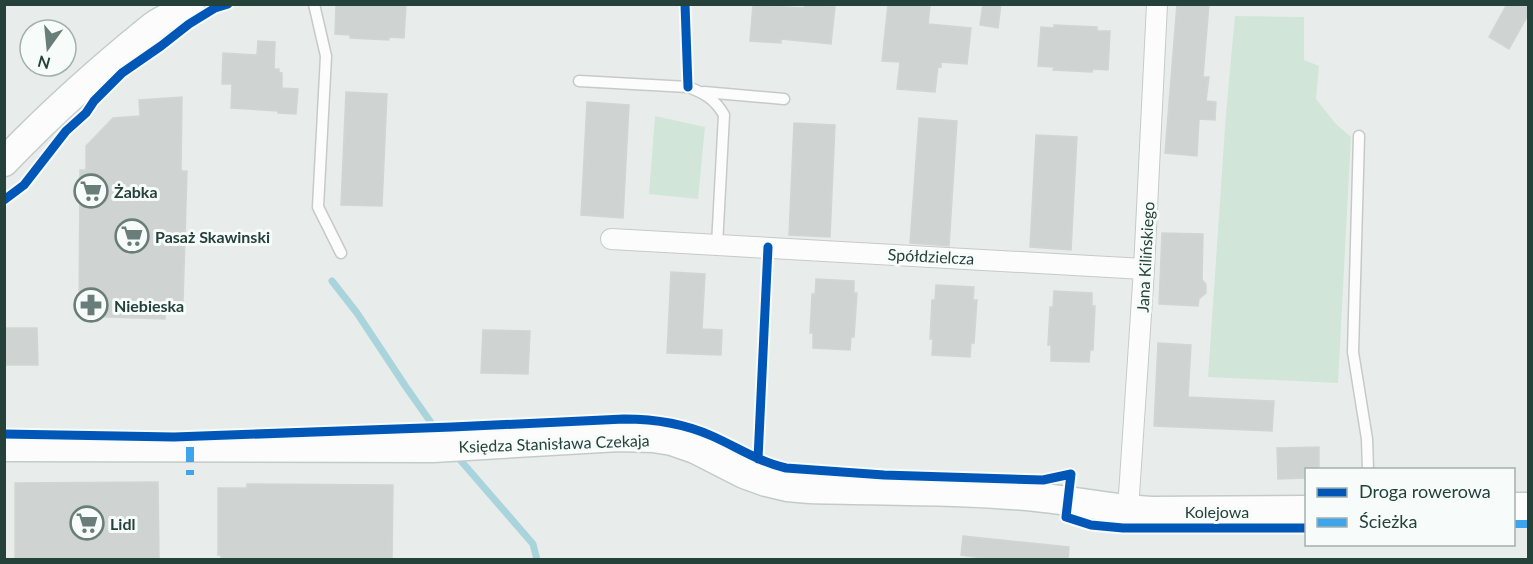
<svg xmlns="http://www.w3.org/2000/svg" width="1533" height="564" viewBox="0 0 1533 564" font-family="Lato,sans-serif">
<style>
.green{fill:#d1e6d8}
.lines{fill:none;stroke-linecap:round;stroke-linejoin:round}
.stream{stroke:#a9d4db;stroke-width:7}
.building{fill:#cfd4d2;stroke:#d1d6d4;stroke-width:1.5}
.lane-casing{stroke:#c5cac8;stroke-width:13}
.street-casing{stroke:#c5cac8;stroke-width:22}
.secondary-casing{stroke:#c3cbc8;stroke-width:31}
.lane{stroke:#fcfcfc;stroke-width:10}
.street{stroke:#fcfcfc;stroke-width:20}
.secondary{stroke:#fcfcfc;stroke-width:28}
.quiet{stroke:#3ea4ec;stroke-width:8;stroke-dasharray:15 8;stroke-linecap:butt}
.cycleway-casing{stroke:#f7fbf9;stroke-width:13}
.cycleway{stroke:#0057b8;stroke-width:9}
.labels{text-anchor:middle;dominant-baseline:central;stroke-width:6;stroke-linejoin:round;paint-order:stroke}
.poi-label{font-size:16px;font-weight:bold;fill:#24423a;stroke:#f7fbf9;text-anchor:start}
.street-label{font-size:16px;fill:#24423a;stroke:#f7fbf9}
</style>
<rect width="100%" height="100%" fill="#e8edeb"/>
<path class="green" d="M1235,16l69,1v43l15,6 -3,33 20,25 15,13 -13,246 -130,-6 18,-264z
M655,116l50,11 -7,72 -49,-5z"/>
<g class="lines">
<path class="stream" d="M332,281l25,32 49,74 38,54
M455,454l78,90 4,16"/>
</g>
<path class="building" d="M336,4h70l-2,34 -15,-1v3l-39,-2v-3l-15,-1z
M805,4l30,3 -4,37 -50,-5v4l-31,-2 3,-36 51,3z
M888,4l42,2 -2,18 43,4 -4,36 -26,-2v5l-3,-1 -3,26 -38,-3 3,-27 -18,-1z
M983,4h18l-3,24 -18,-3z
M1177,4h32l-6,73h6l-3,24 10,1 -1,18 -16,-1 -2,37 -32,-3z
M1507,4h21v11l-19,34 -20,-12z
M1054,25l43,2v4h13l-2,39 -15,-1 -1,3 -39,-2 1,-3 -16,-1 3,-39 13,1z
M258,41l17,1 -1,27h5v3l3,1v15l16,1 -2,25 -18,-1v-2l-47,-3 1,-24h-10l1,-31 34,2z
M346,92l41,2 -5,112 -41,-1z
M182,97l-1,74h6l-4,131h-17l-1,17 -86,-3 1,-146h6v-24l27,-28 27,-2 -1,-16z
M587,102l42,3 -6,113 -42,-3z
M919,118l38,3 -8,125 -39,-3z
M794,123l41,2 -5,112 -41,-2z
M1036,135l41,2 -6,113 -41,-3z
M1162,233l41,1 -1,46 4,4v9l-7,6 -1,7 -39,-2z
M671,272l34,2 -3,55 20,1 -1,25 -54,-2z
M816,279l38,2v12h3l-3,44h-3l-1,13 -37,-2v-15h-3l2,-39h3z
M936,285l38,2 -1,13h4l-3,43h-3l-1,14 -38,-2 1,-16h-3l2,-39h3z
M1054,291l38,2v13h3l-2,44h-3l-1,12 -38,-1v-16h-3l2,-38h3z
M4,328h33l1,37h-34z
M483,330l47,1 -2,43 -47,-1z
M1158,343l33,2 -3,52 86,4 -2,30 -118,-5z
M1319,447v23h-13v8l-28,1 -1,-31z
M158,482l1,78h-144v-77z
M247,484l146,1 -1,75h-171v-5h-3v-67h29z
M963,536l106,11 -1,13h-69l-38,-5z"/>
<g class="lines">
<defs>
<path id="lane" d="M314,4l12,52 -8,151 23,46
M579,81l109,6c16,6 27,12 36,28l-7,130
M704,92l80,7
M1359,136l-6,216 14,87 1,31"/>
<path id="street" d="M611,239l533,30
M1128,510l16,-241 13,-265"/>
<path id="secondary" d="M4,162c46,-48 95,-92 147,-134 11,-10 28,-13 39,-24
M4,447l429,1 186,-11 34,1 19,3 23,8 49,25 22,8 21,5 23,2c76,2 151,1 226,8 39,4 76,12 115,14l155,-1
M1514,507h14"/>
</defs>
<use href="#lane" class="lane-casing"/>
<use href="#street" class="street-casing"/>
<use href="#secondary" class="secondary-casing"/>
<use href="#lane" class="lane"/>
<use href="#street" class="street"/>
<use href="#secondary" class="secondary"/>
<path class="quiet" d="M190,447v28
M1514,524h14"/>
<defs>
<path id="cycleway" d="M685,4l3,83
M4,200l20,-15 42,-54 20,-18 8,-12 28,-28 39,-27 28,-22 26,-16 13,-4
M4,434l170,3 278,-10 172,-8c31,0 59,4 88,17 25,11 47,26 74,32l98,7 159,5 28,-6 -5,43 25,8 32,3h183
M758,459l10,-212"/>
</defs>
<use href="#cycleway" class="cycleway-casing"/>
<use href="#cycleway" class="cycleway"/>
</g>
<defs>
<symbol id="supermarket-ring" viewBox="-11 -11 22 22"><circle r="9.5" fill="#f7fbf9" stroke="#697e78" stroke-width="1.5"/><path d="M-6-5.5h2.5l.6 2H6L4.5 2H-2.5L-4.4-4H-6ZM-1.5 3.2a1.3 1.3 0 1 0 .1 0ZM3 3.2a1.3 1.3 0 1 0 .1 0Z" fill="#697e78"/></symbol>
<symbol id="pharmacy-ring" viewBox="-11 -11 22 22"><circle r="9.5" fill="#f7fbf9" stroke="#697e78" stroke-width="1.5"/><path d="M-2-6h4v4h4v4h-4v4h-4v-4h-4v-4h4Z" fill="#697e78"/></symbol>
</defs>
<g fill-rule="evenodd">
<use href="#supermarket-ring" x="72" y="172" width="38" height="38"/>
<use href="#supermarket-ring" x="113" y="217" width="38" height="38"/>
<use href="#pharmacy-ring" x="72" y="286" width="38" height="38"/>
<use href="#supermarket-ring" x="68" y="504" width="38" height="38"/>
</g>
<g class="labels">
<g class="poi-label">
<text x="114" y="191">Żabka</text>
<text x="155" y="236">Pasaż Skawinski</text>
<text x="114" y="305">Niebieska</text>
<text x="110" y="523">Lidl</text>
</g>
<g class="street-label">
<text transform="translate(931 256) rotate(3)">Spółdzielcza</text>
<text transform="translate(1145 257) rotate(-87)">Jana Kilińskiego</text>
<text transform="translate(554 443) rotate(-2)">Księdza Stanisława Czekaja</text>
<text x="1217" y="511">Kolejowa</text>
</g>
</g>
<rect width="1533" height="564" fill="none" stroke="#24423a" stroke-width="12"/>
<rect x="1305" y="468" width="210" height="78" fill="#f7fbf9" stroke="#a3b1ad" stroke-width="1.5"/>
<rect x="1317" y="488" width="30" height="9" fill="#0057b8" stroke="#a3b1ad" stroke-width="1.5"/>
<text x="1359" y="498" font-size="18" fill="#24423a">Droga rowerowa</text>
<rect x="1317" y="518" width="30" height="9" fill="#3ea4ec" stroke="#a3b1ad" stroke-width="1.5"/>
<text x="1359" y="528" font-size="18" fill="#24423a">Ścieżka</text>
<g transform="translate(48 48) rotate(195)"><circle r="28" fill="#f7fbf9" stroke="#a3b1ad" stroke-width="1.5"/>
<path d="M0-4.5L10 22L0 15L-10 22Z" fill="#697e78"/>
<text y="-9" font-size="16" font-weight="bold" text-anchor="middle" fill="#24423a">N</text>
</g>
</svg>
